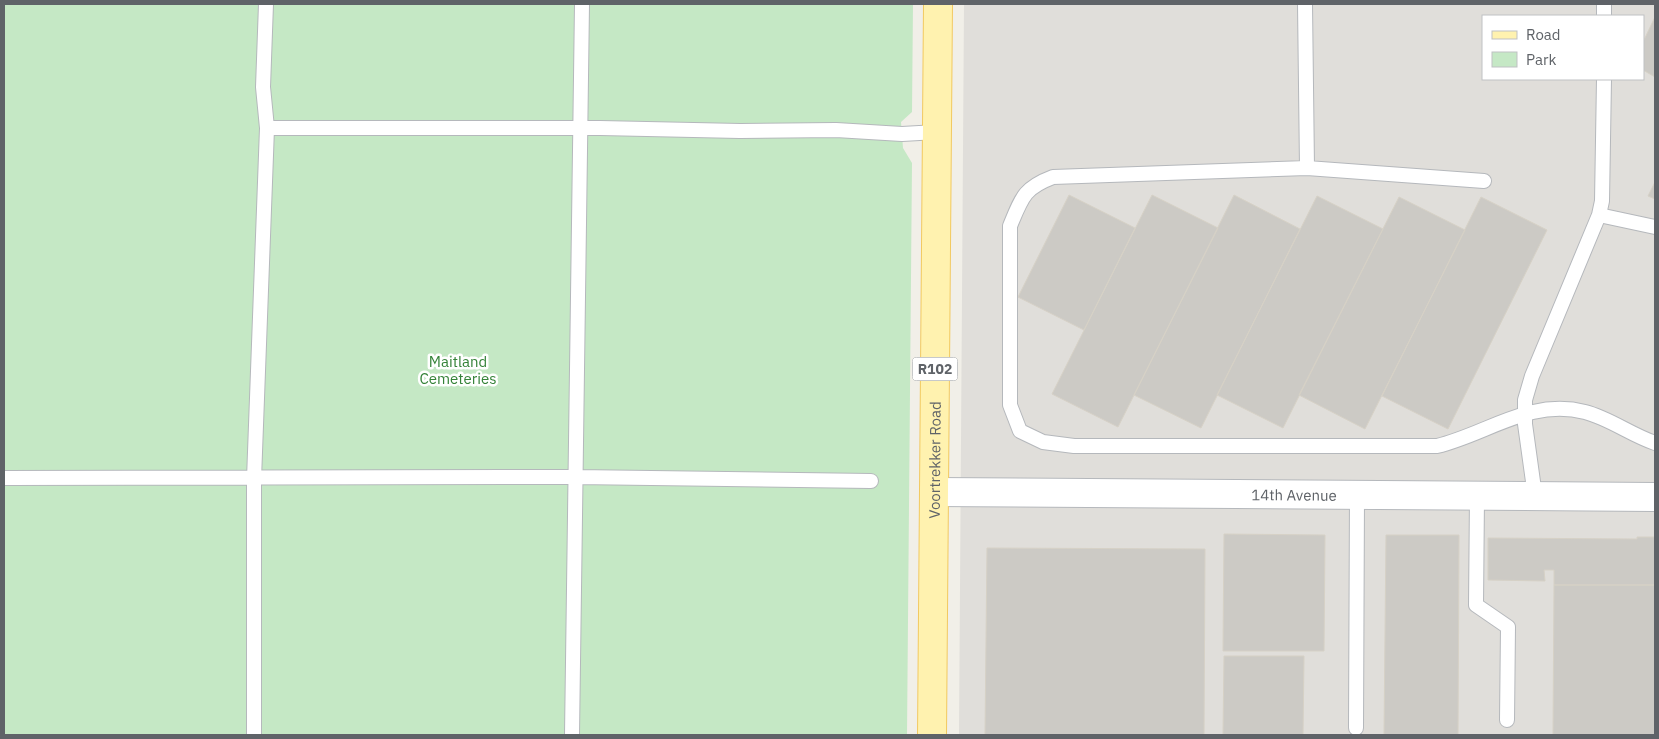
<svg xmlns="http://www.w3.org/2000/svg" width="1659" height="739" viewBox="0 0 1659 739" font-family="'IBM Plex Sans',sans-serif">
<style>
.industrial{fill:#e0deda;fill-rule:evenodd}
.green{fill:#c5e8c5}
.building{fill:#cccac5;stroke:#d6d1c6}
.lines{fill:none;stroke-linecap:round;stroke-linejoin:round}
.service-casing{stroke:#b5b8bc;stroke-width:16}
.minor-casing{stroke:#b5b8bc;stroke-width:30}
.primary-casing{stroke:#f2c960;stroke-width:30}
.service{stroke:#fff;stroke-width:14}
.minor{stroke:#fff;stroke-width:28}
.primary{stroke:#fff2af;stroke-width:28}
.labels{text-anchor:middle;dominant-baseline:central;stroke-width:5;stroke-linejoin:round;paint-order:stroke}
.shield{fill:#fff;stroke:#8f9295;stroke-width:1}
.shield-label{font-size:14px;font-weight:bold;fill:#5f6368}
.park-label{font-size:15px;fill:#348238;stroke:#fff}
.street-label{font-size:15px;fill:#5f6368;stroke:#fff}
</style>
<rect width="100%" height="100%" fill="#f1efe8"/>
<path class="industrial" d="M964,4h691v731h-696zM1483,16h160v63h-160z"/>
<path class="green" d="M4,4h909l-1,108 -11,10 2,26 9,15 -5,572h-903z"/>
<path class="building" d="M1655,17v60l-12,-7v-28z
M1655,182v17l-7,-3z
M1069,195l66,33 -51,102 -66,-33z
M1152,195l66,33 -100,199 -66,-33z
M1234,195l66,34 -99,199 -67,-33z
M1317,196l66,33 -100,199 -66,-33z
M1399,197l66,33 -100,199 -66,-34z
M1481,197l66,33 -99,199 -66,-33z
M1224,534l101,1 -1,116h-101z
M1386,535h73l-1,200h-74z
M1637,537h18v48h-101v-15h-10l1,11 -57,-1v-42l149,1z
M987,548l218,1 -1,186h-219z
M1554,585h101v150h-102z
M1224,656h80l-1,79h-80z"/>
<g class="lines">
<defs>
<path id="service" d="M1305,4l2,164
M1604,16v-12
M267,128h333l140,3 96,-1 66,4 35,-2
M1484,181l-177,-13 -254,9c-29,11 -31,20 -43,49v179l10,26 23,11 31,4h363c50,-12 93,-48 148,-34 24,6 46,23 70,31
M1599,215l56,12
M4,478l572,-1 295,4
M1477,496l-1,109 32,22 -1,93
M1535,496l-10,-72v-24l7,-24 67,-161 3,-14 2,-122
M1356,728l1,-233
M254,735v-256l13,-351 -4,-41 3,-83
M572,735l10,-731"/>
<g id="minor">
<path id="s1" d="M934,492l721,5"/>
</g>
<g id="primary">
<path id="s2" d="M932,735l6,-731"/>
</g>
</defs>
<use href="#service" class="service-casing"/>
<use href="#minor" class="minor-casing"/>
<use href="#primary" class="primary-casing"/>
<use href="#service" class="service"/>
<use href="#minor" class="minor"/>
<use href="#primary" class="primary"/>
</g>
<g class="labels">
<rect class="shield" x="912.5" y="357.5" width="45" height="23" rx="4"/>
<g class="shield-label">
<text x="935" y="369">R102</text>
</g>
<g class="park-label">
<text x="458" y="361">Maitland<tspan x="458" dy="17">Cemeteries</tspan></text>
</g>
<g class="street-label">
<text stroke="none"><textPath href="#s2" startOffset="275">Voortrekker Road</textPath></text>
<text stroke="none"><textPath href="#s1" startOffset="360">14th Avenue</textPath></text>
</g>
</g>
<rect width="1659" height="739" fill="none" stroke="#5f6368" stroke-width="10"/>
<rect x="1482" y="15" width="162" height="65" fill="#ffffff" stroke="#bfc1c3"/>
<rect x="1492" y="31" width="25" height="8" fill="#fff2af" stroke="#bfc1c3"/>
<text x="1526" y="40" font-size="15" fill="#5f6368">Road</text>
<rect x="1492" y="52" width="25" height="15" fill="#c5e8c5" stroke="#bfc1c3"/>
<text x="1526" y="65" font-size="15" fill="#5f6368">Park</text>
</svg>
